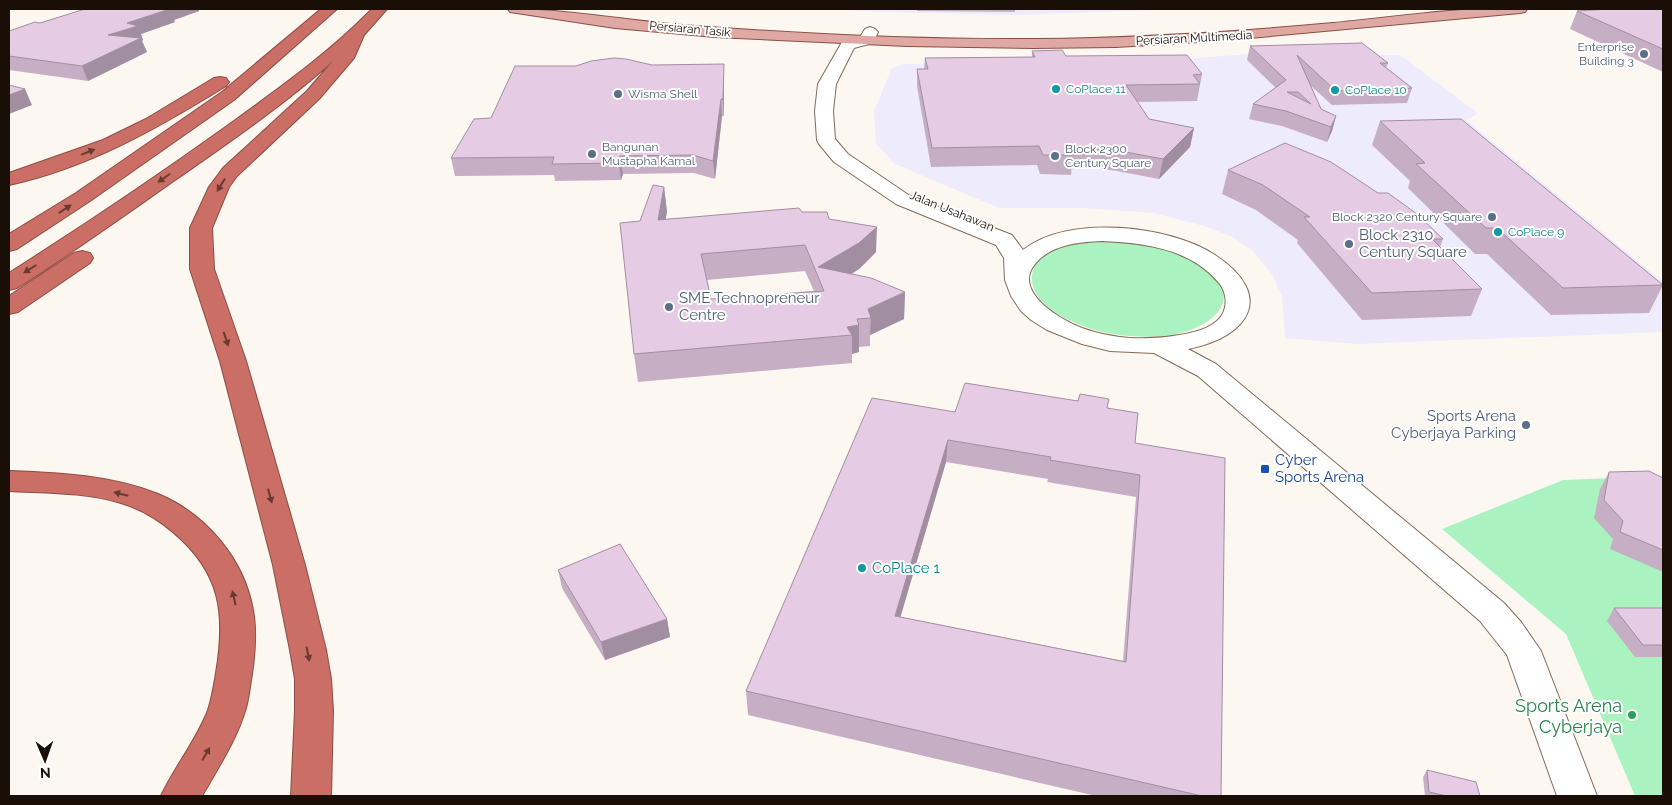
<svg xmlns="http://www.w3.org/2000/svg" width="1672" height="805" viewBox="0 0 1672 805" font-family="Raleway,sans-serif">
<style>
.commercial{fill:#eeebfd}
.green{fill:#aaf3c1}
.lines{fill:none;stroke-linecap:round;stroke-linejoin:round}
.street-casing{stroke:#856b56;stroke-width:2}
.primary-casing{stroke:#8d4d44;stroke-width:2}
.highway-casing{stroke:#8d4d44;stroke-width:2}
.street{fill:#fff;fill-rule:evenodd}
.primary{fill:#e0a8a3;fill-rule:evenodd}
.highway{fill:#cb6e65;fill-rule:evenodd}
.wall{fill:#c6afc4;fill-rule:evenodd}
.shaded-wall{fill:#a18ea0}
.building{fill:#e6cbe4;stroke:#a18ea0;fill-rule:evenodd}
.oneway{fill:#693a31}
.service-dot{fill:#5c6f8a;stroke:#fff;stroke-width:2}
.culture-dot{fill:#0f9aa8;stroke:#fff;stroke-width:2}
.transit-dot{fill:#1a4fb4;stroke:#fff;stroke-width:2}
.leisure-dot{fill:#2e9e5b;stroke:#fff;stroke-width:2}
.labels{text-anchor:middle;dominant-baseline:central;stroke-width:4;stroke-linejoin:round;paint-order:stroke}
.far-street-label{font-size:12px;fill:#190f07;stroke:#fff}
.far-service-label{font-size:12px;fill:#4e5e75;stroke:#fff;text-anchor:start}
.far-culture-label{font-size:12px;fill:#0d838f;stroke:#fff;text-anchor:start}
.service-label{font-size:15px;fill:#4e5e75;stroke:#fff;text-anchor:start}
.transit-label{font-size:15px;fill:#164399;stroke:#fff;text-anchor:start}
.culture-label{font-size:15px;fill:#0d838f;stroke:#fff;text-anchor:start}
.near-leisure-label{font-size:18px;fill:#27864d;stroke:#fff;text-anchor:end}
</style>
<rect width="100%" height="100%" fill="#fdf7f2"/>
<path class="commercial" d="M828,9h350l-161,6 -133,-3z
M1370,48l10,7h20l75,56 2,3 -11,6 197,162v50l-306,12 -72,-6 -3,-42 -11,-23 -19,-23 -18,-12 -26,-11 -54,-14 -72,-5h-83l-104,-44 -19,-20 -2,-33 18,-43 12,-4 269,-4 123,-10z"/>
<path class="green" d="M1104,240c32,3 63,5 92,22 58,34 15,70 -33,74 -38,3 -78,-4 -110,-25 -10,-7 -20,-18 -21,-30 -3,-33 49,-39 72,-41z
M1663,476v320h-28l-69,-162 -124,-105 121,-49z"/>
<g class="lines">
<defs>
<path id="street" d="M870,27l5,2 3,3 -5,11 -19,5 -18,36 -3,27 2,28 13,15 62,42 102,39 11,15c44,-36 147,-25 192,5 61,40 35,82 -27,94l28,15 288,239 17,19 20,29 56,145h-40l-50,-141 -27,-34 -282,-245 -44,-23 -44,-2 -28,-7 -35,-14 -16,-10 -10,-9 -10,-15 -6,-16 -1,-22 -8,-13 -100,-41 -62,-42 -15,-18 -2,-4 -2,-29 3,-27 24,-42 18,-5 5,-8zM1101,241c43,2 89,7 118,42 7,8 9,22 3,32 -8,13 -29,18 -43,20 -32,6 -67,4 -97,-7 -21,-8 -70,-36 -47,-64 15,-19 44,-22 66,-23z"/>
<path id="primary" d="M508,9c58,0 116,11 174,16 117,9 236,15 354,14 99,-1 198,-7 297,-16 64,-6 130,-17 194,-14l-2,3 -5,1 -303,28 -101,6 -83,1 -126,-2 -192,-9 -100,-9 -105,-16z"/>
<path id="highway" d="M321,9h16l-103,91 -144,101 -73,48 -8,2v-17l67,-41 146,-101z
M372,9h15l-23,26 -10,23 -35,41 -82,77 -8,11 -17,41 2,41 32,92 59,204 21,85 5,29 2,32 -2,85h-40l4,-85v-32l-5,-29 -17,-85 -53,-204 -30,-92v-41l19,-41 14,-19 84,-77 26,-30c-48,43 -102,80 -155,117 -53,37 -106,75 -161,110l-8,2v-17c74,-47 147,-96 218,-147 51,-37 101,-72 145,-117z
M220,77l6,1 3,4 -3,4c-68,42 -138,82 -217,99v-12l94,-33 43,-21 68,-41z
M82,251l8,2 3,5 -3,5 -72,49 -9,2v-18l65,-43z
M9,471c50,2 103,4 149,23 48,20 86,65 95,116 4,21 2,43 -1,64 -2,11 -3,23 -6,34 -9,31 -28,60 -44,88h-41c14,-30 35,-55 47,-86 4,-12 6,-25 8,-37 10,-59 5,-100 -42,-140 -15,-13 -33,-24 -53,-30 -36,-11 -75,-10 -112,-12z"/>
</defs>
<use href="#street" class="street-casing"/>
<use href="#primary" class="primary-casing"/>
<use href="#highway" class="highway-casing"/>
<use href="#street" class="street"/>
<use href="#primary" class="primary"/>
<use href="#highway" class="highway"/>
</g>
<path class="wall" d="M85,9h114v2l-25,9 1,2 -34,12 2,6 -1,1 5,11 -59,29 -79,-11v-39l31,-8z
M917,9h98v3l-98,-1z
M1108,9h40l-40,1z
M1663,9v63l-93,-43 7,-18z
M1250,46l138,17 -2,5 26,20 -5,15 -75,2 -22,-20 11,24 15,7 -4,15 -5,11 -45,-16 -33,-7 4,-15 23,-16 -29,-28z
M1032,51l34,5 136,18 -5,27 -59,1 11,17 45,9 -4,19 -31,32 -42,-8 -45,-6 -1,10 -31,-1 -3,-9 -106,2 -14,-81v-17h7l1,-11 107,-1z
M652,65l72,15v36h-2l-7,63 -21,-6 -71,1 -2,6 -66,1 -1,-6 -99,1 -4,-18 40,-40z
M1380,121l283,164 -14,28 -98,2 -64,-61h-12l-67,-66 2,-7 -38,-36z
M1228,170l215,69 -3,8 42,42 -11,27 -109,4 -65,-77 1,-3 -42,-30 -34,-16z
M664,187l3,25 -2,7 137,-7 27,7 47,33 -17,17 -7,5 53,18 -1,27 -34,16v11l-11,1v5l-7,2v9l-214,19 -4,-28 6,-133zM805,271l9,20 -103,8 -4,-19z
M1107,408l28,35 86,353h-125l-348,-81 -2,-24 209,-279zM946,462l102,17 -1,3 89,15 -13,164 -223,-44z
M1609,472l54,6v94l-53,-23 3,-10 -19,-21 6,-29z
M558,570l109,49 3,18 -65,23 -43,-72z
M1614,608h49v49h-28l-28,-36z
M1427,770l53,26h-55l-2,-19z"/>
<path class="shaded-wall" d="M165,9h34v2l-25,9 1,2 -34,12 2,6 -1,1 5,11 -59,29 -6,-15 26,-31 19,-12z
M724,64v52l-1,-17z
M25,89l7,16 -23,9v-19z
M721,99l1,17 -7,63 -2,-18z
M1336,116l-4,15 -5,11 4,-15z
M1194,128l-4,19 -31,32 4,-20z
M620,156l3,18 -2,6 -2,-17z
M664,187l3,25 -6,34 -3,-26z
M877,227l-1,25 -17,17 -35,21 -6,-23z
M905,292l-1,27 -34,16 1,-17 -3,-9z
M859,325v27l-7,2v-19l-5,-8z
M948,440l-2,22 -52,177 1,-23z
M667,619l3,18 -65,23 -4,-18z"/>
<path class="building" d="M85,9h85l-43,14 11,3 -30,9 33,3 -59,28 -73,-10v-25l26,-9 5,1z
M1608,9h55v40l-86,-38z
M1362,43l26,20h-8l32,25 -76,3 -39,-36 24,54 15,7 -5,11 -45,-16 -33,-7 33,-24 -36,-34zM1287,92h11l13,12z
M1062,50l4,6 121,-1 15,19 -9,1 7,9 -74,1 23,34 45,9 -31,31 -43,-8 -52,-5 6,9h-31l-4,-9 -107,2 -15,-79h11l-3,-11 110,-1 -3,-6z
M614,58l12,1 26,6 72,-1 -1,35h-2l-8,62 -20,-6 -73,1 -1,7 -67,1 2,-7 -103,1 23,-39 17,-1 24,-52h61l15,-5z
M9,85l16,4 -16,6z
M1461,119l202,166 -100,3 -66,-60h-11l-70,-64 9,-1 -45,-42z
M1285,143l46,19 47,31h10l29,21 26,25h-11l50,50 -110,4 -68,-76h6l-47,-32 -35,-15z
M653,185l11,2 -6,33 141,-12 3,4h25l2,7 48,8 -18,16 -41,24 53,11 34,14 -37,17 3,9 -14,1 2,6 -12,2 5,8 -218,19 -14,-131 20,-2zM805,245l19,46 -113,8 -10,-45z
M965,383l113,18 2,-7 29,5 -2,9 31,5 -3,30 90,15 -4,338h-19l-456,-105 126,-293 83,14zM948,440l103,17 -1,3 90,15 -14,187 -231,-46z
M1649,471l14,7v72l-43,-18 3,-11 -19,-21 5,-28z
M620,544l47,75 -66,23 -43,-72z
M1614,608h49v37h-20z
M1427,770l49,12 4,14h-33l-18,-4z"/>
<defs><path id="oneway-solid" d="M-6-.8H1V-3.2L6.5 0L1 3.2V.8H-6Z" transform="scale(1.25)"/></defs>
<g class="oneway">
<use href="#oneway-solid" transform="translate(88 152) rotate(-22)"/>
<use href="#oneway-solid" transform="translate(164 178) rotate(145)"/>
<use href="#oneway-solid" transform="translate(221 185) rotate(122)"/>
<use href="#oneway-solid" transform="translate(65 209) rotate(-33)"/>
<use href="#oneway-solid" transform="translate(30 269) rotate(148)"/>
<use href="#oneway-solid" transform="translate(226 339) rotate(71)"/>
<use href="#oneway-solid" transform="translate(121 494) rotate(-166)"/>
<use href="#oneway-solid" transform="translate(270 496) rotate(75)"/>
<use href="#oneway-solid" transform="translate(234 598) rotate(-103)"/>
<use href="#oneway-solid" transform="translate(308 654) rotate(79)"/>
<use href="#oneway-solid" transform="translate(206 754) rotate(-60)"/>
</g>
<g class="service-dot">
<circle cx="1644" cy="54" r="5"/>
<circle cx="618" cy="94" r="5"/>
<circle cx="592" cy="154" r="5"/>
<circle cx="1055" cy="156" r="5"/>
<circle cx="1492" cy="217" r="5"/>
<circle cx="1349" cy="244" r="5"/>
<circle cx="669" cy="307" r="5"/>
<circle cx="1526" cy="425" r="5"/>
</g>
<g class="culture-dot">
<circle cx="1056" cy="89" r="5"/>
<circle cx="1335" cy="90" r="5"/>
<circle cx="1498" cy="232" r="5"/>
<circle cx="862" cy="568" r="5"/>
</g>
<rect class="transit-dot" x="1260" y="464" width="10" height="10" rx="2.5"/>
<circle class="leisure-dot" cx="1632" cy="715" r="5"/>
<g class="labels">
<g class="far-street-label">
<text transform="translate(690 29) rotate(5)">Persiaran Tasik</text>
<text transform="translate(1194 38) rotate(-3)">Persiaran Multimedia</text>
<text transform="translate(952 211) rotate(22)">Jalan Usahawan</text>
</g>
<g class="far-service-label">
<text x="1634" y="47" text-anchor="end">Enterprise<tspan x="1634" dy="14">Building 3</tspan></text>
<text x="628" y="94">Wisma Shell</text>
<text x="602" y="147">Bangunan<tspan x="602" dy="14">Mustapha Kamal</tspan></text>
<text x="1065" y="149">Block 2300<tspan x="1065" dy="14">Century Square</tspan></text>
<text x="1482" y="217" text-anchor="end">Block 2320 Century Square</text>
</g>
<g class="far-culture-label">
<text x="1066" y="89">CoPlace 11</text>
<text x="1345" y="90">CoPlace 10</text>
<text x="1508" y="232">CoPlace 9</text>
</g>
<g class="service-label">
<text x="1359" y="235">Block 2310<tspan x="1359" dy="17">Century Square</tspan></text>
<text x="679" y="298">SME Technopreneur<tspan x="679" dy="17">Centre</tspan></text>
<text x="1516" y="416" text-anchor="end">Sports Arena<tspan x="1516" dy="17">Cyberjaya Parking</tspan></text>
</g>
<g class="transit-label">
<text x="1275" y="460">Cyber<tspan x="1275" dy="17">Sports Arena</tspan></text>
</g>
<g class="culture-label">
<text x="872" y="568">CoPlace 1</text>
</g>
<g class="near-leisure-label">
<text x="1622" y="705">Sports Arena<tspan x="1622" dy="21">Cyberjaya</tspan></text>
</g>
</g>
<rect width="1672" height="805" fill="none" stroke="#190f07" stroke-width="20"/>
<g transform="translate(45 760) rotate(178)" stroke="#ffffff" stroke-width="4" paint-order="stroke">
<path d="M0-4L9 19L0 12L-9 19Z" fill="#190f07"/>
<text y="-8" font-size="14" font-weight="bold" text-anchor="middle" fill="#190f07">N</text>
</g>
</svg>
